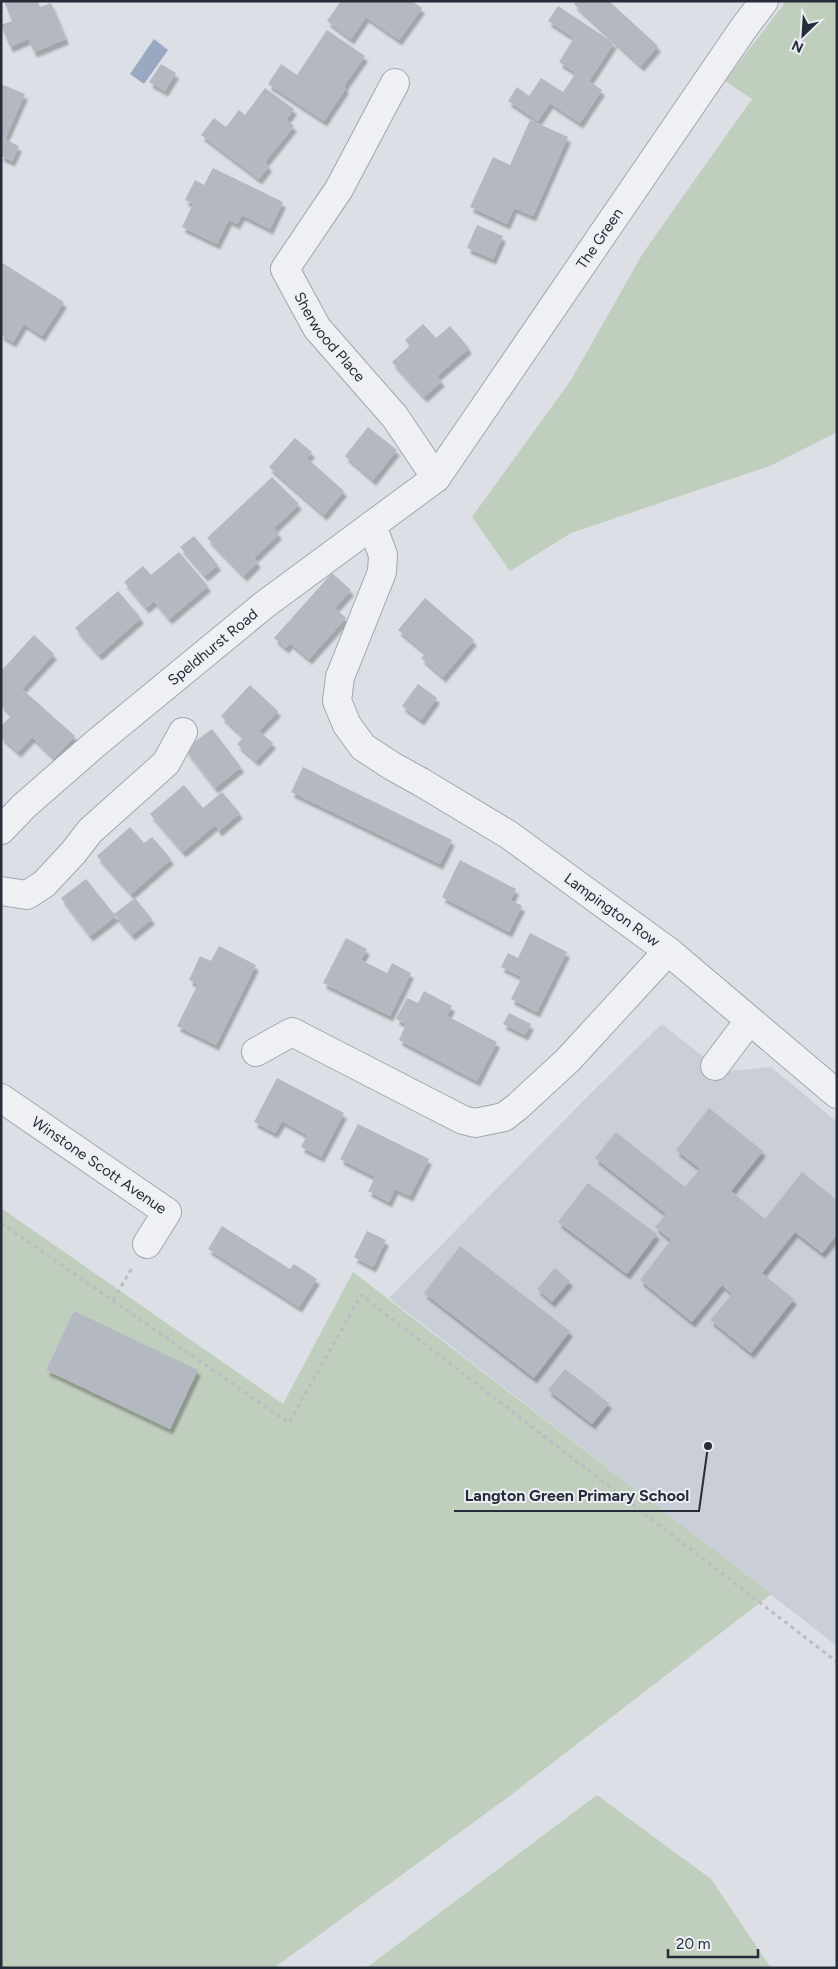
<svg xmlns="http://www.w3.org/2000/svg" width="838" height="1969" viewBox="0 0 838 1969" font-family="Figtree,sans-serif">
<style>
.built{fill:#caced6}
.green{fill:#c0cebe;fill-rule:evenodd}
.water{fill:#9aa9c2}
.building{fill:#b4b8c1;filter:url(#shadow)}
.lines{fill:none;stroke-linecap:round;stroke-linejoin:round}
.minor-casing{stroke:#a2a6ae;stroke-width:30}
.path{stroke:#babdc4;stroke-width:3;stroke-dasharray:4 4;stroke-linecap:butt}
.minor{stroke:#eef0f4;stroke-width:28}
.labels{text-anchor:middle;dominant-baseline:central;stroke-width:4;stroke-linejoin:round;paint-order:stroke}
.street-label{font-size:15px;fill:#272c3a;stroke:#ebeef3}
.leader{fill:none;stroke:#272c3a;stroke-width:2}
.callout-dot{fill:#272c3a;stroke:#ebeef3;stroke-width:2}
.callout-label{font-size:16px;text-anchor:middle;font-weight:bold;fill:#272c3a;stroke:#ebeef3;stroke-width:4;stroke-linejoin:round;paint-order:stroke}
</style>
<defs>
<filter id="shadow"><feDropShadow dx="3" dy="5.5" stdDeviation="1" flood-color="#0004"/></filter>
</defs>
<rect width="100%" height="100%" fill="#dcdfe5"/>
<path class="built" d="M662,1024l53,42 4,6 52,-5 66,55v524l-448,-348 204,-207z"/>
<path class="green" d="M786,1h51v431l-65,33 -201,68 -61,38 -38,-54 99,-137 72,-127 109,-154 -27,-18z
M1,1208l282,196 70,-132 418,322 -260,201 -237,173h-273zM74,1312l123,58 -27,59 -124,-59z
M597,1795l114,84 60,89h-405z"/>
<path class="water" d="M154,39l14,11 -24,34 -14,-10z"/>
<path class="building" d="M4,1h34l2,6 11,-4 15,36 -32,13 -6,-13 -18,8 -9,-22 11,-4z
M341,1h71l10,7 -23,32 -33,-23 -15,22 -24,-18z
M576,1h33l49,45 -17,20 -67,-62z
M558,6l56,37 -25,38 13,9 -22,33 -30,-20 -12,18 -30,-20 9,-14 12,9 12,-18 22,14 13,-19 -17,-11 15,-24 -26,-17z
M327,30l38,26 -21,30 2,2 -22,33 -56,-37 13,-20 16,11z
M161,64l15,9 -11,18 -16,-9z
M1,84l24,10 -20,45 14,7 -7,15 -11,-5z
M265,88l29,21 -8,11 8,6 -29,36 4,4 -10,13 -58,-44 13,-17 12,9 13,-17 6,5z
M530,120l38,17 -35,79 -19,-8 -7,16 -37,-17 23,-50 17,8z
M213,168l70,34 -13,27 -28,-14 -5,9 -8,-4 -12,24 -35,-17 11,-23 -8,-4 10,-20 9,5z
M477,225l26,11 -10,23 -26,-11z
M1,262l63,40 -22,34 -18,-12 -11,18 -12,-7z
M423,324l13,14 14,-12 19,22 -32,28 5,5 -18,16 -32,-35 18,-16 -5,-6z
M368,427l29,23 -24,30 -28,-24z
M295,438l17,14 -5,6 37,33 -20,24 -55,-48z
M272,477l27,27 -25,24 5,6 -25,24 4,4 -14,14 -37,-38z
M194,536l24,29 -13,11 -25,-29z
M179,552l29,34 -39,33 -15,-18 -8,7 -22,-26 19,-16 8,9z
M332,573l19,17 -16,18 11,10 -37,41 -19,-16 -4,5 -12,-10z
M118,591l23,27 -42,37 -24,-27z
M425,598l49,42 -31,37 -22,-19 5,-5 -28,-23z
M34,635l20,19 -32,35 53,47 -21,22 -22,-21 -14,15 -17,-15v-11l11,-11 -11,-10v-34z
M418,684l19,14 -16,22 -19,-14z
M250,685l28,26 -19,20 14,12 -17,18 -19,-17 7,-7 -23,-21z
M212,729l29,38 -26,21 -30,-39z
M303,767l149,73 -12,24 -149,-72z
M184,785l19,23 19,-16 18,21 -21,18 -4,-6 -32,27 -33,-38z
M130,827l14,16 8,-6 19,22 -40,35 -34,-38z
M460,860l56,29 -5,11 11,6 -13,26 -67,-35z
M86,879l28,35 21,-16 17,21 -20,16 -16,-19 -26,20 -29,-38z
M530,933l37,19 -30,60 -26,-13 11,-22 -21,-10 7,-14 10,5z
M346,938l21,11 -6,11 26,13 5,-10 19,10 -21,43 -67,-33z
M219,946l37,19 -40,80 -39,-19 21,-42 -9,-4 11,-24 11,5z
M424,991l28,15 -5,10 50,26 -20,39 -78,-41 7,-16 -10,-5 11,-21 11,5z
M509,1013l22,11 -6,11 -22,-11z
M277,1078l67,35 -23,44 -20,-10 6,-12 -25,-14 -7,12 -21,-11z
M709,1108l54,43 -32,40 34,28 37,-47 35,28v35l-15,18 -27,-21 -33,41 32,26 -43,54 -41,-33 22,-26 -10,-9 -30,37 -52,-42 31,-40 -16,-13 11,-13 -71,-56 21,-26 69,55 15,-18 -24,-19z
M358,1124l71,35 -19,37 -15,-7 -6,13 -21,-11 7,-14 -35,-18z
M588,1183l69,51 -30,40 -69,-52z
M222,1226l68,43 4,-5 23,15 -18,28 -91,-58z
M367,1231l19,9 -13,27 -19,-10z
M460,1246l110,85 -36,47 -110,-85z
M555,1268l15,13 -18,21 -15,-13z
M74,1311l124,59 -28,59 -124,-59z
M565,1369l44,34 -17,21 -44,-34z"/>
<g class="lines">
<defs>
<g id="minor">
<path id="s1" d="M395,83l-56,106 -54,80 32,59 78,89 41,61"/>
<path id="s2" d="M1,830l23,-24 71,-62 169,-139 172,-127 307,-449 21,-28"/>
<path d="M1,891l26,4 17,-11 29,-31 17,-22 76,-68 17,-31"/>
<path d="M668,951l169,143"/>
<path d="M256,1052l36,-20 171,88 12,3 29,-6 13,-10 51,-47 100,-109 -159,-116 -88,-53 -29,-16 -29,-19 -16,-22 -10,-24 3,-24 42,-105 1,-17 -11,-30"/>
<path d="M715,1066l34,-45"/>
<path id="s3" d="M1,1098l166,114 -20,32"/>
</g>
</defs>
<use href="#minor" class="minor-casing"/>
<path class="path" d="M1,1223l288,200 72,-128 476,367
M113,1300l19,-32"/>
<use href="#minor" class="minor"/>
</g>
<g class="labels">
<g class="street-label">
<text stroke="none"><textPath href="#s2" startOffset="850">The Green</textPath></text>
<text stroke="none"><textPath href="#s1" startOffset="298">Sherwood Place</textPath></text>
<text stroke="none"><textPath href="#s2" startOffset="280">Speldhurst Road</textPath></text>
<text transform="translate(612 910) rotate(36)">Lampington Row</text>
<text stroke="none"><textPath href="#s3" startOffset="119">Winstone Scott Avenue</textPath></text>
</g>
</g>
<path class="leader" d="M708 1446L699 1511H454"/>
<circle class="callout-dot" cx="708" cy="1446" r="5"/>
<g class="callout-label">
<text x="577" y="1501">Langton Green Primary School</text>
</g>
<rect width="838" height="1969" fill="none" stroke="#272c3a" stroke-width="5"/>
<g transform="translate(803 35) rotate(205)" stroke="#ebeef3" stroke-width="4" paint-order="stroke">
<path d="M0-4L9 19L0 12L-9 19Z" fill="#272c3a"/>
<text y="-8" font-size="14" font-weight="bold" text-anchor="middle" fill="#272c3a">N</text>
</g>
<path d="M668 1949v8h90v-8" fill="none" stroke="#272c3a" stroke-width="2.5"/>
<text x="676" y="1949" font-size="15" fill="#272c3a" stroke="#ebeef3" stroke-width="4" paint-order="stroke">20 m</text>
</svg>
